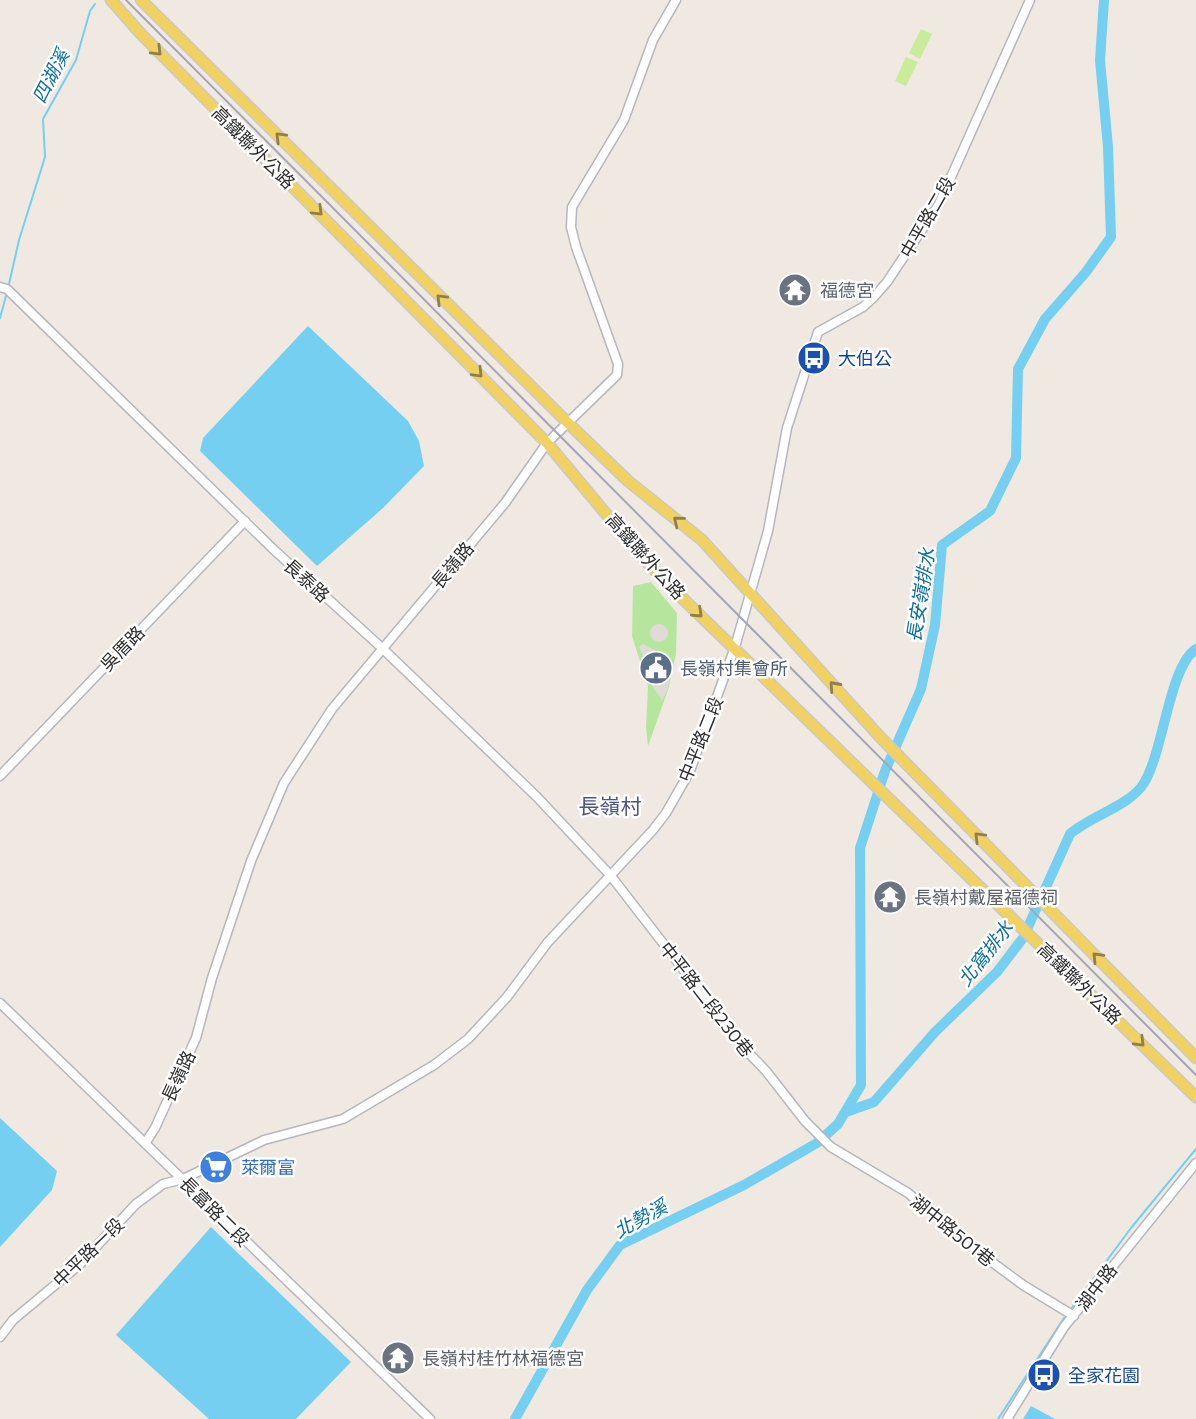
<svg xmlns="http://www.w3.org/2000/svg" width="1196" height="1419" viewBox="0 0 1196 1419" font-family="Commissioner,'Noto Sans TC',sans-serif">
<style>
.green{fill:#b6e59e}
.pitch{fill:#c9ec9a}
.plaza{fill:#dfdcd8}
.water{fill:#75cff0}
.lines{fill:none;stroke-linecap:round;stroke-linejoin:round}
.stream{stroke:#75cff0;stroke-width:2}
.river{stroke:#75cff0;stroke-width:10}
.minor-casing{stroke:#b4b7c1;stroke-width:11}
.major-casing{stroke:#c9c9c9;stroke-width:13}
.minor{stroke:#fff;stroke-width:8}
.major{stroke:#f2d163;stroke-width:10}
.rail{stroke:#a3a6b8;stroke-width:2}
.oneway{stroke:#908048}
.labels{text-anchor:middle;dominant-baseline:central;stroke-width:5;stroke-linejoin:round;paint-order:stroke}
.street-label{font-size:18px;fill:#2e2e2e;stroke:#fff}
.worship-label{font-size:18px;fill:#5b616d;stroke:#fff;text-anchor:start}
.transit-label{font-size:18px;fill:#164399;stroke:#fff;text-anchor:start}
.service-label{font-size:18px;fill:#4e5e75;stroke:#fff;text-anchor:start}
.shop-label{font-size:18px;fill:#366cbe;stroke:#fff;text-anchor:start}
.water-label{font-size:19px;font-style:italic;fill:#0d6fa3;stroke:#fff}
.quarter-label{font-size:21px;fill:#4d5680;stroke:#fff}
</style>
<rect width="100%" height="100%" fill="#efe9e1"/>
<path class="green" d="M651,582l26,31 -1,41 -8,36 -20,56 -2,-18 2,-42 -16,-50 1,-50z"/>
<path class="pitch" d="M921,29l11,5 -12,25 -11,-6z
M906,57l12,5 -12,24 -11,-5z"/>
<path class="plaza" d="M650 633a9 9 0 1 1 18 0a9 9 0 1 1-18 0Z
M643,644l21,11 -19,5 -6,-13z
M670,675l-3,16 -5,9 -12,-17z"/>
<path class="water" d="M308,326l100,95 11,20 5,25 -41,42 -66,58 -117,-115 3,-13z
M0,1118l57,53 -5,19 -52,57z
M211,1227l140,135 -55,57h-87l-93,-84z
M1031,1406l24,13h-32z"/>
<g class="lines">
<path class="stream" d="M9,284l10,-44 26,-83 -2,-38 33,-59 14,-49 5,-7
M0,318l6,-22
M1071,1309l60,-81 65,-79
M998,1419l66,-101"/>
<path class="river" d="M846,1112l28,-10 61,-70 62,-60 26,-34 47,-104c20,-18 60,-28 74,-51 20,-33 25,-116 52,-134
M515,1419l72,-129 33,-45 124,-60 73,-42 21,-19 23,-39 -1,-237 25,-77 36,-82 14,-64 7,-80 48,-34 26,-53 2,-89 27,-50 41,-47 25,-35 -3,-90 -8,-87 4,-60"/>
<defs>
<path id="minor" d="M0,287l7,2 265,259 110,100 155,149 74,79 133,172 22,23 39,50 26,26 77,46 69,58 46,34 51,31
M0,776l245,-255
M0,1003l430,416
M146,1142l9,-14 41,-90 16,-60 39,-117 33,-78 48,-74 173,-206 42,-60 70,-68 1,-11 -42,-117 -5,-20 1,-20 52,-87 29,-80 23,-40
M0,1337l13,-17 66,-55 57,-61 27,-20 20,-5 81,-39 79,-21 91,-54 34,-26 39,-42 41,-55 105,-112 13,-17 24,-42 45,-124 33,-116 19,-103 31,-96 45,-25 11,-10 13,-15 52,-78 91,-204
M1007,1419l57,-92 132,-164"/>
<path id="major" d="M111,0l30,34 406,409 95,114 35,36 519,504
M141,0l426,422 61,59 74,59 178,197 316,321"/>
</defs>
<use href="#minor" class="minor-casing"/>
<use href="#major" class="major-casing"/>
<use href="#minor" class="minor"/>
<use href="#major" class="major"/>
<path class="rail" d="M126,0l1070,1075"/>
</g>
<defs><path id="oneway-chevron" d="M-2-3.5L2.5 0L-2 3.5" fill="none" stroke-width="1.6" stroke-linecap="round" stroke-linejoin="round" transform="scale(1.75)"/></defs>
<g class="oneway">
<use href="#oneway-chevron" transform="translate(157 51) rotate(45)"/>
<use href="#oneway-chevron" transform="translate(280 137) rotate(-135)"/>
<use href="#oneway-chevron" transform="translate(318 211) rotate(45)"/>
<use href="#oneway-chevron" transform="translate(441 299) rotate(-135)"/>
<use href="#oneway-chevron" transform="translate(478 373) rotate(46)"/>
<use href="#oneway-chevron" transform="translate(678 521) rotate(-141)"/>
<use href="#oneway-chevron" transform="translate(698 613) rotate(43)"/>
<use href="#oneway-chevron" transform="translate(834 686) rotate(-132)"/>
<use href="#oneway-chevron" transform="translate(979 837) rotate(-135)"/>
<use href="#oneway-chevron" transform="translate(1097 957) rotate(-134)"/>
<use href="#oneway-chevron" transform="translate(1140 1042) rotate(45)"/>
</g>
<defs>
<symbol id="temple-disc" viewBox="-11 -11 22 22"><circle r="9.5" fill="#6b7280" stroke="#fff"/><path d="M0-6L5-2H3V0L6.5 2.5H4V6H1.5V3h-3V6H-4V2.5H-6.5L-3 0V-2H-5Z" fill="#fff"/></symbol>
<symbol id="bus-disc" viewBox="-11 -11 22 22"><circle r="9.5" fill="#1a4fb4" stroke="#fff"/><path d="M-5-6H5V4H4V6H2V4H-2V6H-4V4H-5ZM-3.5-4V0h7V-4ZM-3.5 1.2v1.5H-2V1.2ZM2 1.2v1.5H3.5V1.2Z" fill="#fff"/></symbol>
<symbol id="civic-disc" viewBox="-11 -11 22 22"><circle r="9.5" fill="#5c6f8a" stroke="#fff"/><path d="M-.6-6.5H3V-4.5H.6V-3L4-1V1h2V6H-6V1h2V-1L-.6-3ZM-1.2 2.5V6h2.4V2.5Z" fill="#fff"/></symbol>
<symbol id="supermarket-disc" viewBox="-11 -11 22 22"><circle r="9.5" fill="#3f7fe0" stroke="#fff"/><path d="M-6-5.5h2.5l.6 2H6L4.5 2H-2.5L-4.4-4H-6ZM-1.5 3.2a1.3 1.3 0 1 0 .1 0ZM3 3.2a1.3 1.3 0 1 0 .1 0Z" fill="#fff"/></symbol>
</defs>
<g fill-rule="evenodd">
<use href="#temple-disc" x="776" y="271" width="38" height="38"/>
<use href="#bus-disc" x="795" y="339" width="38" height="38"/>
<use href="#civic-disc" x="637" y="649" width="38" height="38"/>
<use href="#temple-disc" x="871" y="878" width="38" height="38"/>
<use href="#supermarket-disc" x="197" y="1148" width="38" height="38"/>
<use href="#temple-disc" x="379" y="1339" width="38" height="38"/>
<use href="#bus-disc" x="1025" y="1356" width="38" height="38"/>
</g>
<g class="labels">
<g class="street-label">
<text transform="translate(254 147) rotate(45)">高鐵聯外公路</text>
<text transform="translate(927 217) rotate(-60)">中平路二段</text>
<text transform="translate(646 556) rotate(48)">高鐵聯外公路</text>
<text transform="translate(452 565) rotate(-50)">長嶺路</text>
<text transform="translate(307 580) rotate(42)">長泰路</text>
<text transform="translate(122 648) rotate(-46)">吳厝路</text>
<text transform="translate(700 739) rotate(-68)">中平路二段</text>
<text transform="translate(1080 983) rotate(44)">高鐵聯外公路</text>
<text transform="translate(707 999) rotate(52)">中平路二段230巷</text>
<text transform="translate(178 1076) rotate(-65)">長嶺路</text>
<text transform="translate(215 1211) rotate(45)">長富路二段</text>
<text transform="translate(953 1230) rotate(39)">湖中路501巷</text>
<text transform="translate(88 1252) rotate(-44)">中平路一段</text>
<text transform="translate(1096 1287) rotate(-52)">湖中路</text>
</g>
<g class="worship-label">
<text x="820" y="290">福德宮</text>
<text x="914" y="897">長嶺村戴屋福德祠</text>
<text x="422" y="1358">長嶺村桂竹林福德宮</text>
</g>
<g class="transit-label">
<text x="838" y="358">大伯公</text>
<text x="1068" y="1375">全家花園</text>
</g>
<g class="service-label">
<text x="680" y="668">長嶺村集會所</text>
</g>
<g class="shop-label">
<text x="241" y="1167">萊爾富</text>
</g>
<g class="water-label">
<text transform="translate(50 76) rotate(-63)">四湖溪</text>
<text transform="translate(920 595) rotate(-81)">長安嶺排水</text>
<text transform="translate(985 953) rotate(-52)">北窩排水</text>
<text transform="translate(640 1218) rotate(-29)">北勢溪</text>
</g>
<g class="quarter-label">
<text x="610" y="805">長嶺村</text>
</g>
</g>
</svg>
